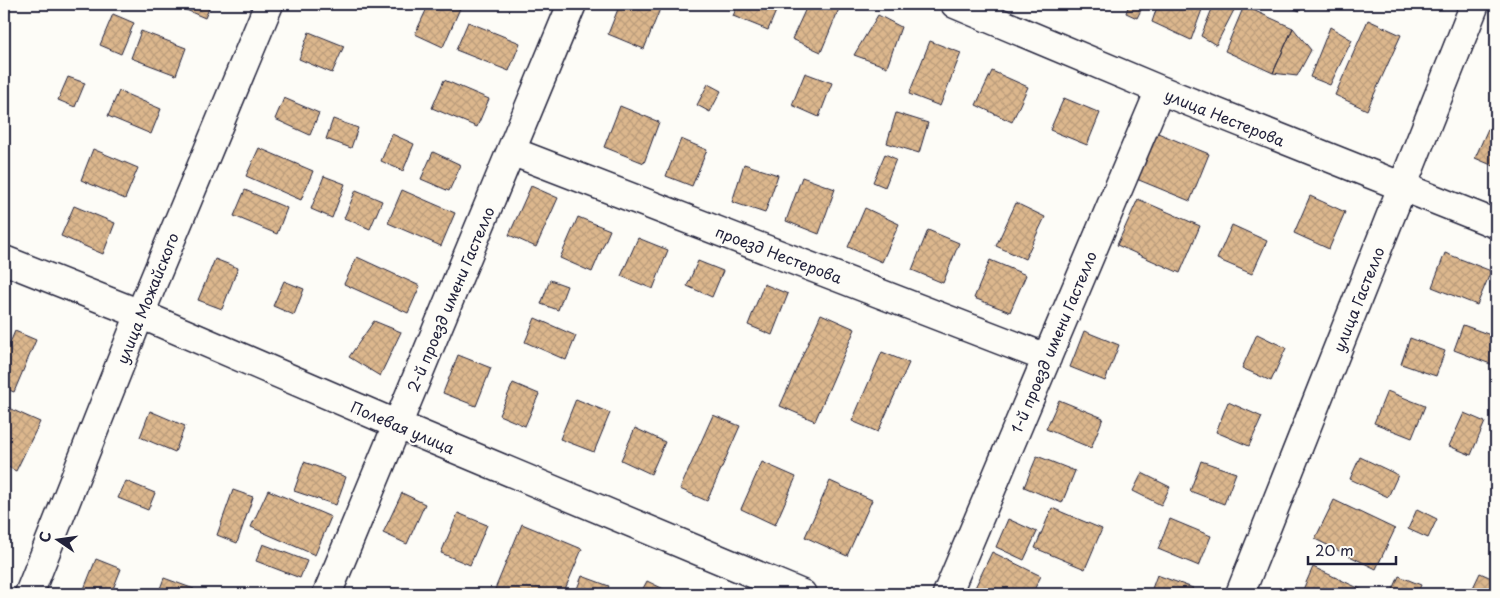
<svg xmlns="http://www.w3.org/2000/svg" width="1500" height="598" viewBox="0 0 1500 598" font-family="'Playpen Sans',sans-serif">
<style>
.building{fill:url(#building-cross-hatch);stroke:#22223b}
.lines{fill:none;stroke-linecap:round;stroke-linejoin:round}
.minor-casing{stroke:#22223b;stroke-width:31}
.minor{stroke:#fdfcf7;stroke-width:28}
.labels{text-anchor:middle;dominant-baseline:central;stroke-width:4.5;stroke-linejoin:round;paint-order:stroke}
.street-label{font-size:15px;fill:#22223b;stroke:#fdfcf7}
</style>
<defs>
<pattern id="building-cross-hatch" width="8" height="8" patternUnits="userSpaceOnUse" patternTransform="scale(1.25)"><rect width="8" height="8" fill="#dcb78d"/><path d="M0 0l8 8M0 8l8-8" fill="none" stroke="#bc9d7b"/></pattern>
</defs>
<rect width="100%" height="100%" fill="#fdfcf7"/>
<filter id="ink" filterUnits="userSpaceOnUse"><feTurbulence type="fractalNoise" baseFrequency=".02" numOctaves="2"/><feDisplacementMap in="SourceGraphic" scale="10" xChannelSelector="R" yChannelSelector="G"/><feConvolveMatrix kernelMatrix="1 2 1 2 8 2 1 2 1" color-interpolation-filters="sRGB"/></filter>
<g filter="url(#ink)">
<path class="building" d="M172,4h39l-6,14z
M429,4h33l-19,43 -28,-13z
M620,4h42l-18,45 -36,-15z
M738,4h41l-11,26 -35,-14z
M808,4h33l-20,48 -29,-13z
M1129,4h15l-7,14 -11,-5z
M1158,4h46l-13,36 -39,-18z
M1214,4h8l12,6 -18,35 -15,-9z
M1282,4h21l-3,7z
M1244,6l49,22 -20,45 -48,-22z
M113,14l21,9 -13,31 -21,-9z
M878,15l23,12 -14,40 -33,-12z
M1368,20l33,15 -34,75 -32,-15z
M468,22l52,21 -11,28 -53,-21z
M1330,27l22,13 -22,45 -20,-8z
M1293,28l18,22 -14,26 -24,-3z
M141,31l45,17 -10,27 -45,-17z
M309,32l35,14 -12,27 -33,-14z
M930,41l31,12 -21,53 -31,-12z
M992,71l36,16 -16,35 -36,-17z
M805,73l27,10 -13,34 -27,-12z
M68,77l17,6 -10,24 -17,-7z
M444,80l45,19 -12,28 -45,-19z
M708,84l13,7 -11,21 -13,-7z
M119,91l42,18 -10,25 -43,-18z
M284,98l35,15 -9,22 -35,-16z
M1064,98l36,15 -13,32 -37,-15z
M620,106l39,16 -15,41 -40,-16z
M896,113l32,10 -9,30 -32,-10z
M1495,113l1,1v53l-21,-9z
M333,119l25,9 -7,20 -25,-9z
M1153,131l56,23 -19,47 -56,-23z
M392,134l22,10 -11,27 -22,-10z
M681,139l26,11 -15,36 -26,-10z
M259,148l54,23 -12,29 -55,-24z
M93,149l45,19 -13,31 -44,-19z
M433,152l28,13 -12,26 -28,-12z
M885,154l11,5 -11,28 -12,-5z
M744,164l34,11 -13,38 -33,-11z
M324,176l21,8 -13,34 -21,-9z
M802,177l33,12 -16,45 -33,-13z
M531,186l27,12 -22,49 -27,-12z
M245,190l42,18 -10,26 -43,-18z
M356,190l26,11 -12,28 -26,-11z
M402,190l53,23 -14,33 -53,-23z
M1310,196l35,16 -16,37 -35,-16z
M1138,199l62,27 -20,47 -63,-28z
M1016,203l29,14 -20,42 -29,-13z
M74,206l41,17 -12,31 -42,-18z
M865,208l34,16 -17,38 -34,-15z
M578,217l32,13 -18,42 -32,-14z
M1232,225l35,16 -15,33 -35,-15z
M928,230l31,13 -16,40 -31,-13z
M638,238l30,12 -15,39 -32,-13z
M1445,253l46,18 -14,34 -45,-18z
M357,257l63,29 -12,27 -64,-29z
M215,259l23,9 -16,41 -24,-9z
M990,260l36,15 -16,37 -36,-14z
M698,261l25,10 -11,26 -25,-11z
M550,280l17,6 -9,24 -17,-6z
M284,281l20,8 -10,26 -21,-9z
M764,284l24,10 -16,41 -24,-10z
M821,314l34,15 -40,92 -35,-15z
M535,318l41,18 -10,24 -41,-18z
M374,321l27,11 -21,44 -31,-19z
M1463,325l33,12v20l-3,8 -39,-15z
M15,331l21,9 -22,52 -10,-4v-31z
M1084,331l35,14 -14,36 -35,-14z
M1257,334l29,14 -15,33 -29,-13z
M1410,338l35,13 -9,25 -35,-12z
M882,352l27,11 -31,69 -26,-11z
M458,355l33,13 -15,38 -33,-13z
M513,383l26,11 -14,32 -26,-11z
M1387,391l38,15 -13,32 -38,-15z
M576,399l34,14 -16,39 -34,-13z
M1059,400l44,18 -12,30 -45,-19z
M1228,402l34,15 -13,29 -33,-14z
M4,406l36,16 -24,49 -12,-6z
M150,411l35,15 -10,26 -35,-15z
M1464,413l21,9 -14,33 -22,-9z
M713,415l27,11 -33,75 -27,-12z
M635,428l30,14 -14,32 -30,-14z
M1037,456l38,15 -13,32 -38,-16z
M1360,457l38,18 -10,22 -38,-18z
M1201,461l35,12 -12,31 -34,-13z
M304,462l42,15 -10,28 -42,-14z
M762,462l34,15 -21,48 -34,-16z
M1142,473l28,14 -9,18 -28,-14z
M126,481l29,12 -7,17 -30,-12z
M830,481l42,19 -25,56 -42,-19z
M233,490l20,7 -16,46 -20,-8z
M268,490l63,27 -16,38 -64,-28z
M402,493l23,11 -18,40 -24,-11z
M1334,500l61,29 -19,40 -61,-30z
M1052,508l50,21 -17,40 -50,-21z
M1417,509l20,10 -9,19 -20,-9z
M458,513l29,12 -17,40 -29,-12z
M1008,519l29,13 -13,28 -28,-13z
M1170,519l41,17 -12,30 -41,-17z
M522,524l60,25 -19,45h-70z
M263,544l44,17 -7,17 -44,-17z
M992,552l49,24 -9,18h-60z
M96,559l25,10 -10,25h-29z
M1313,567l56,26v1h-68z
M1480,573l16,7v14h-26z
M1157,575l36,13 -2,6h-41z
M582,576l27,10 -3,8h-31z
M1399,576l22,9 -4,9h-26z
M164,578l30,11 -3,5h-33z
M647,581l27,13h-34z"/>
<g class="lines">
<defs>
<path id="minor" d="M955,4l205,86 336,134
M511,151l536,207
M4,260l136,54 258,111 404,169
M29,594l111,-280 129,-310
M327,594l245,-590
M947,594l213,-504
M1240,594l235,-590"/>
</defs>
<use href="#minor" class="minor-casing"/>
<use href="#minor" class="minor"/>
</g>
</g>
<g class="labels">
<g class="street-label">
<text transform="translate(1225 117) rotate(22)">улица Нестерова</text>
<text transform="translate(779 254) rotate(21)">проезд Нестерова</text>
<text transform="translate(147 298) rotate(-68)">улица Можайского</text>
<text transform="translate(450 299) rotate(-67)">2-й проезд имени Гастелло</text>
<text transform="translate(1358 299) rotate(-68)">улица Гастелло</text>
<text transform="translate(1053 342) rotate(-67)">1-й проезд имени Гастелло</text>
<text transform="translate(403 427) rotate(23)">Полевая улица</text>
</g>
</g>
<rect width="1500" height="598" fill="none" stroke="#fdfcf7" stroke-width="20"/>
<rect x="10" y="10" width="1480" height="578" fill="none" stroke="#22223b" stroke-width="2" filter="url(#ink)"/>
<g transform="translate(58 540) rotate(283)" stroke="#fdfcf7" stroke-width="4" paint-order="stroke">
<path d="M0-4L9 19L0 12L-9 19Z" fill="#22223b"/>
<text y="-8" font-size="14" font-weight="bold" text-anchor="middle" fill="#22223b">С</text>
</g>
<path d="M1308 556v8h88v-8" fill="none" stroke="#22223b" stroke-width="2.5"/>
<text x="1315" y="556" font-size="15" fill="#22223b" stroke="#fdfcf7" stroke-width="4" paint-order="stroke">20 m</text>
</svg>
